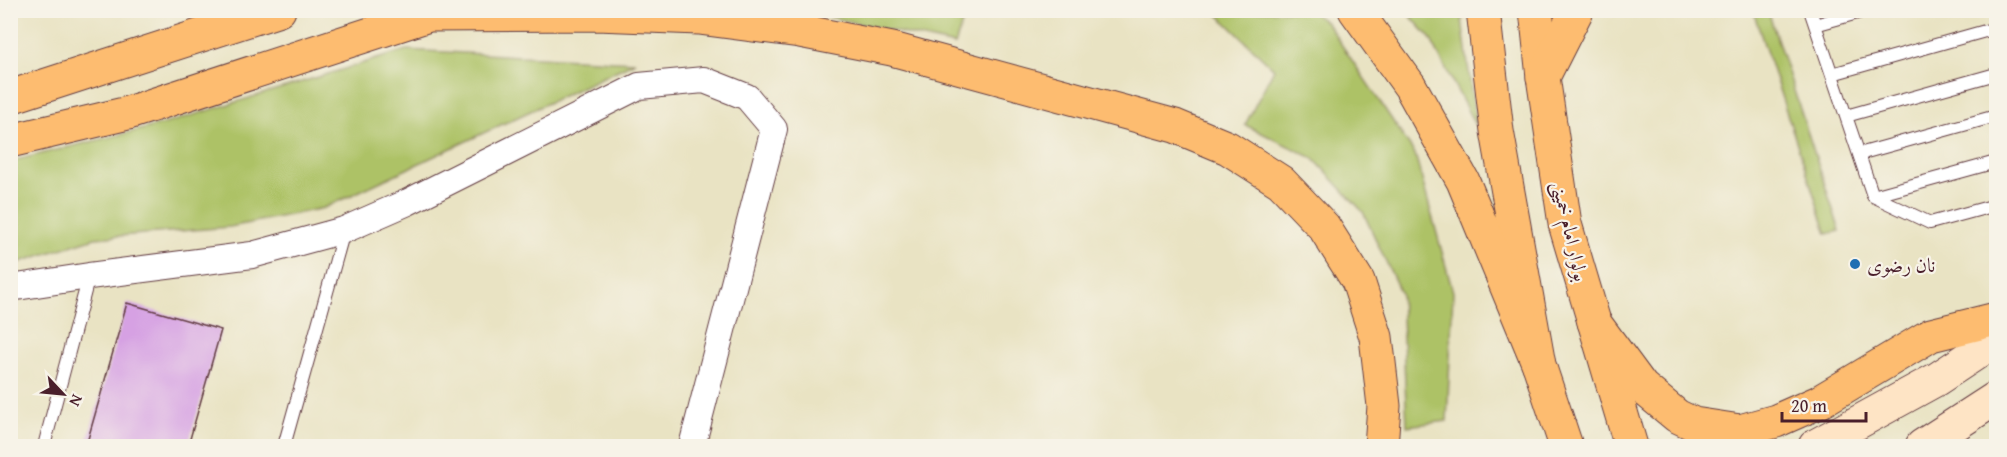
<svg xmlns="http://www.w3.org/2000/svg" width="2007" height="457" viewBox="0 0 2007 457" font-family="'Gentium Book Plus',Amiri,serif">
<style>
.green{fill:#adc266;stroke:#7c7048;stroke-width:1.5}
.building{fill:#d6a1e3}
.lines{fill:none;stroke-linecap:round;stroke-linejoin:round}
.service-casing{stroke:#623c42;stroke-width:14}
.minor-casing{stroke:#623c42;stroke-width:28}
.secondary-casing{stroke:#623c42;stroke-width:35}
.primary-casing{stroke:#623c42;stroke-width:35}
.trunk-casing{stroke:#623c42;stroke-width:35}
.service{stroke:#fff;stroke-width:12}
.minor{stroke:#fff;stroke-width:26}
.secondary{stroke:#fee4c5;stroke-width:33}
.primary{stroke:#fdbc6f;stroke-width:33}
.trunk{stroke:#fdbc6f;stroke-width:33}
.poi-dot{fill:#1f6fb2;stroke:#f7f3e8;stroke-width:2}
.labels{text-anchor:middle;dominant-baseline:central;stroke-width:4.5;stroke-linejoin:round;paint-order:stroke}
.street-label{font-size:20px;fill:#4a1f2b;stroke:#f7f3e8}
.poi-label{font-size:20px;fill:#4a1f2b;stroke:#f7f3e8;text-anchor:start}
</style>
<rect width="100%" height="100%" fill="#f7f3e8"/>
<filter id="ink" filterUnits="userSpaceOnUse"><feTurbulence type="fractalNoise" baseFrequency=".0167" numOctaves="2"/><feDisplacementMap in="SourceGraphic" scale="12" xChannelSelector="R" yChannelSelector="G"/><feConvolveMatrix kernelMatrix="1 2 1 2 8 2 1 2 1" color-interpolation-filters="sRGB"/></filter>
<filter id="wash" filterUnits="userSpaceOnUse"><feTurbulence type="fractalNoise" baseFrequency=".008" numOctaves="4" result="noise"/><feDisplacementMap in="SourceGraphic" scale="24" xChannelSelector="R" yChannelSelector="G"/><feGaussianBlur stdDeviation="1.35" result="paint"/><feColorMatrix in="noise" values="0 0 0 0 0 0 0 0 0 0 0 0 0 0 0 0 0 1.4 0 .05"/><feComposite in="paint" operator="in"/></filter>
<g filter="url(#wash)">
<rect width="100%" height="100%" fill="#e9e3c3"/>
<path class="green" d="M803,11l163,-1v1l-11,34z
M1214,11h96l17,12 88,131 38,138 -6,129 -40,5 -6,-132 -38,-82 -50,-54 -68,-33 29,-56z
M1406,11h55l15,116 -46,-89z
M1753,11h15l72,220 -13,3z
M406,50l229,12 -311,146 -94,19 -135,11 -84,27v-104l153,-37z"/>
<g id="blocks">
<path class="building" d="M127,303l94,27 -33,116h-102z"/>
</g>
</g>
<g filter="url(#ink)">
<use href="#blocks" fill-opacity="0" stroke="#623c42" stroke-width="1.5"/>
<g class="lines">
<defs>
<path id="service" d="M1810,10l63,186 57,27 66,-18
M1815,25l53,-15
M1832,74l164,-46
M1846,116l150,-42
M1859,154l137,-38
M1873,196l123,-34
M44,446l45,-170
M284,446l60,-215"/>
<path id="minor" d="M10,288l79,-12 163,-21 92,-25 64,-28 231,-116 65,-6 43,17 27,32 -82,317"/>
<path id="secondary" d="M1815,446l122,-67 59,-39
M1922,446l74,-48"/>
<path id="primary" d="M1483,10l14,121 42,234 27,81
M1536,10l7,67 22,147 66,222"/>
<path id="trunk" d="M1355,10l55,76 53,95 76,184
M429,15l168,-1 102,4 101,13 92,18 283,77 53,22 53,34 43,45 34,54 18,56 8,69 -3,40
M1543,77l34,-67
M10,97l269,-87
M10,141l118,-28 316,-103
M1594,322l48,65 35,29 17,8 46,7 36,-10 43,-19 112,-67 65,-16"/>
</defs>
<use href="#service" class="service-casing"/>
<use href="#minor" class="minor-casing"/>
<use href="#secondary" class="secondary-casing"/>
<use href="#primary" class="primary-casing"/>
<use href="#trunk" class="trunk-casing"/>
<use href="#service" class="service"/>
<use href="#minor" class="minor"/>
<use href="#secondary" class="secondary"/>
<use href="#primary" class="primary"/>
<use href="#trunk" class="trunk"/>
</g>
</g>
<circle class="poi-dot" cx="1855" cy="264" r="6"/>
<g class="labels">
<g class="street-label">
<text transform="translate(1571 231) rotate(77)">بولوار امام خمینی</text>
</g>
<g class="poi-label">
<text x="1867" y="264">نان رضوی</text>
</g>
</g>
<rect width="2007" height="457" fill="none" stroke="#f7f3e8" stroke-width="36"/>
<g transform="translate(63 394) rotate(116)" stroke="#f7f3e8" stroke-width="4.5" paint-order="stroke">
<path d="M0-4.5L10 22L0 15L-10 22Z" fill="#4a1f2b"/>
<text y="-9" font-size="16" font-weight="bold" text-anchor="middle" fill="#4a1f2b">N</text>
</g>
<path d="M1782 412v9h84v-9" fill="none" stroke="#4a1f2b" stroke-width="3"/>
<text x="1791" y="412" font-size="18" fill="#4a1f2b" stroke="#f7f3e8" stroke-width="4.5" paint-order="stroke">20 m</text>
</svg>
